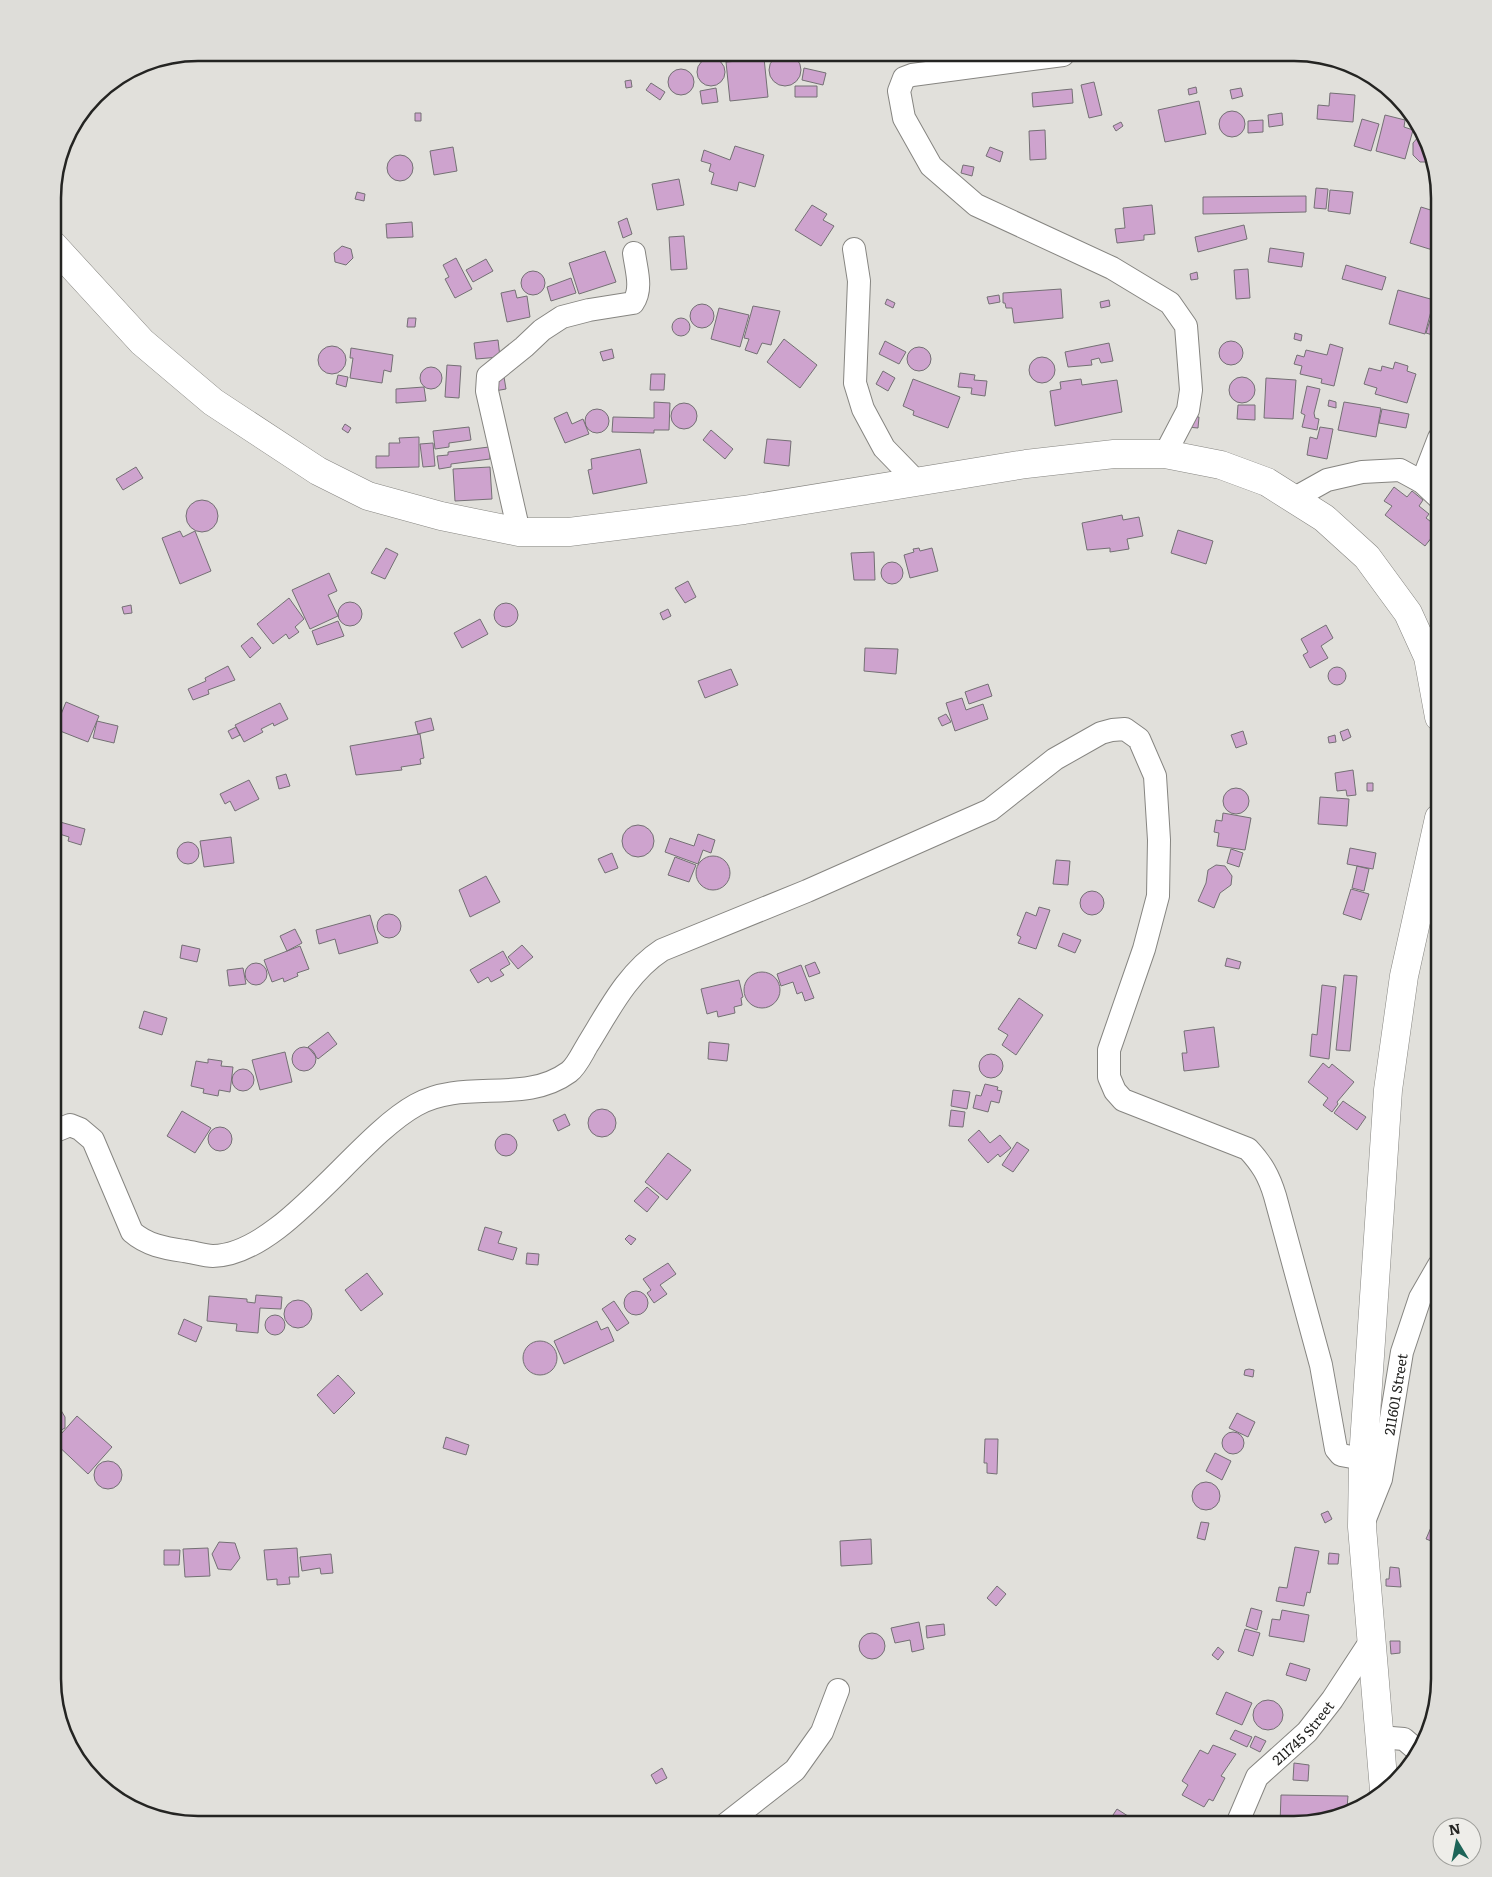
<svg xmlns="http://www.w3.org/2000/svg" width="1492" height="1877" viewBox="0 0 1492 1877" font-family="Literata,serif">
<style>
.building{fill:#cea3ce;stroke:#747074}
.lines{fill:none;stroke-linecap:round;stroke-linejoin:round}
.street-casing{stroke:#868581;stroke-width:24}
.secondary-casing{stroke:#868581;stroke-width:29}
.street{stroke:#fff;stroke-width:22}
.secondary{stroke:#fff;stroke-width:28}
.labels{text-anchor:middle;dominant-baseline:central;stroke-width:4;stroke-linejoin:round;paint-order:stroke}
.street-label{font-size:14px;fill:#242422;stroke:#eeede9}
.rim{fill:none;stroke:#242422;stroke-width:2.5}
</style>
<rect width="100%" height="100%" fill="#e1e0db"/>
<path class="building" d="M769 70a16 16 0 1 1 32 0a16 16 0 1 1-32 0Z
M753,55l1,4 10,-1 4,39 -38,4 -4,-39 12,-1v-5z
M697 72a14 14 0 1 1 28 0a14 14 0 1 1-28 0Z
M804,68l22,5 -3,12 -21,-5z
M668 82a13 13 0 1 1 26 0a13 13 0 1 1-26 0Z
M631,80l1,7 -6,1 -1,-7z
M1094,82l8,33 -13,3 -8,-33z
M651,83l14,9 -5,8 -14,-10z
M795,86h22v11h-22z
M1196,87l1,6 -8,2 -1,-6z
M716,88l2,14 -16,2 -2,-13z
M1241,88l2,8 -11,3 -2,-9z
M1072,89l1,14 -40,4 -1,-14z
M1330,93l25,2 -2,27 -36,-3 1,-14 11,1z
M1199,101l7,33 -41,8 -7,-32z
M1219 124a13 13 0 1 1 26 0a13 13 0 1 1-26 0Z
M415,113h6v8h-6z
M1282,113l1,12 -14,2 -1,-12z
M1385,115l20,5 -1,7 9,3 -8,29 -29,-8z
M1362,119l17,5 -8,27 -17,-5z
M1263,120v12l-15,1v-12z
M1121,122l2,4 -7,5 -3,-5z
M1045,130l1,29 -16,1 -1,-29z
M1419,136h1l9,26h-9l-7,-7v-12z
M735,146l29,9 -9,32 -16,-5 -2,9 -26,-7 3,-11 -5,-2 2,-7 -10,-3 3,-11 26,10z
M453,147l4,24 -23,4 -4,-24z
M990,147l13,5 -3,10 -14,-6z
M387 168a13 13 0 1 1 26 0a13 13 0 1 1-26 0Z
M963,165l11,2 -2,9 -11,-3z
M679,179l5,26 -27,5 -5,-26z
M1316,188l12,1 -2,20 -12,-1z
M1330,190l23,2 -3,22 -22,-3z
M357,192l8,2 -1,7 -9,-2z
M1306,196v16l-103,2v-17z
M812,205l15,9 -4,6 11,6 -13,20 -26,-16z
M1152,205l3,29 -11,1v5l-27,3 -2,-14 10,-1 -2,-20z
M1421,207l16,5 -3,12 5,2v26l-29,-9z
M627,218l5,16 -9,4 -5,-16z
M412,222l1,15 -26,1 -1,-14z
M1244,225l3,14 -49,13 -3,-15z
M684,236l3,33 -16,1 -2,-33z
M342,246l9,3 2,9 -7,7 -11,-3 -1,-9z
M1270,248l34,5 -2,14 -34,-5z
M605,251l11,31 -37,12 -10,-31z
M456,258l16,31 -17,9 -10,-19 4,-2 -6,-12z
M486,259l7,12 -20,11 -7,-12z
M1346,265l40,12 -4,13 -40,-11z
M1437,268h2v16l-5,-5z
M1248,269l2,29 -14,1 -2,-29z
M521 283a12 12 0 1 1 24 0a12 12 0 1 1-24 0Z
M1197,272l1,7 -7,1 -1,-6z
M571,278l5,15 -25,8 -4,-14z
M1061,289l2,29 -49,5 -2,-15h-6l-1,-5h-2v-10z
M515,290l2,8 10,-2 3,21 -23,5 -6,-29z
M1398,290l36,10 -9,34 -36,-10z
M999,295l1,7 -11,2 -2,-7z
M887,299l8,4 -2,5 -8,-4z
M1109,300l1,6 -9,2 -1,-6z
M690 316a12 12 0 1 1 24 0a12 12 0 1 1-24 0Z
M753,306l27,5 -9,34 -9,-2 -5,11 -12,-4 4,-11 -5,-1z
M719,308l30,7 -9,32 -29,-8z
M1431,317l8,2v18l-13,-4z
M672 327a9 9 0 1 1 18 0a9 9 0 1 1-18 0Z
M408,318h8l-1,9h-8z
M1295,333l7,2 -1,6 -7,-2z
M784,339l33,26 -17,23 -33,-26z
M498,340l2,17 -24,2 -2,-16z
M1219 353a12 12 0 1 1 24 0a12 12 0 1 1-24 0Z
M885,341l21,11 -7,12 -20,-10z
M1109,343l4,18 -12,2 -2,-5 -8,2 1,5 -24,2 -3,-15z
M1330,344l13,4 -9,38 -13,-3 1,-4 -22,-5 2,-8 -8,-2 3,-9 7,2 2,-7 21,5z
M318 360a14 14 0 1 1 28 0a14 14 0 1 1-28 0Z
M907 359a12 12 0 1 1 24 0a12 12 0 1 1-24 0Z
M351,348l42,7 -2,17 -7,-2 -2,13 -32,-5 3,-20h-3z
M612,349l2,9 -11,3 -3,-9z
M1029 370a13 13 0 1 1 26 0a13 13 0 1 1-26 0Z
M1395,362l13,4 -1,5 9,3 -9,29 -32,-9 2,-6 -13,-4 5,-16 12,3 1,-5 11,3z
M447,365l14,1 -2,32 -14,-1z
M420 378a11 11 0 1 1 22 0a11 11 0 1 1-22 0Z
M883,371l12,7 -7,13 -12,-7z
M960,373l15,2 -1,5 13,1 -2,15 -14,-2 1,-6 -14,-1z
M651,374h14l-1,16h-14z
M338,375l10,2 -2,10 -10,-3z
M1229 390a13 13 0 1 1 26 0a13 13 0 1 1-26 0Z
M504,377l2,12 -17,3 -1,-12z
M1266,378l30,2 -3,39 -29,-1z
M913,379l47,18 -12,31 -35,-13 1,-4 -11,-5z
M1081,379l1,6 35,-5 5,32 -67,14 -5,-35 11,-2 -1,-7z
M1307,386l13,3 -6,24 1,5 4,1 -2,11 -15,-3 3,-12 -4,-2z
M424,387l2,14 -30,2v-14z
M1329,400l7,2v6l-8,-2z
M654,402l16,1 -1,27h-15v3l-42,-1 1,-15 41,1z
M1344,402l37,6 -5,29 -38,-7z
M671 416a13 13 0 1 1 26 0a13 13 0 1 1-26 0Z
M1238,405h17v15l-18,-1z
M585 421a12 12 0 1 1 24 0a12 12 0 1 1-24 0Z
M1382,409l27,5 -3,14 -27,-5z
M567,412l5,12 11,-5 6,15 -24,9 -11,-25z
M1188,416l11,1 -1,11 -11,-1z
M345,424l6,4 -3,5 -6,-4z
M469,427l2,13 -22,3v4l-14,2 -2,-18z
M1320,427l13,2 -6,30 -20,-4 3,-18 7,2z
M711,430l22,19 -8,10 -22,-19z
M419,437v30l-43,1v-12h13v-13h11l-1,-5z
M767,439l24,2 -2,25 -25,-3z
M433,443l2,23 -12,1 -3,-23z
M489,447l1,12 -39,5v3l-12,2 -2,-13 11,-1v-3z
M640,449l7,34 -54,11 -5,-24 4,-1 -1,-10z
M136,467l7,11 -20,12 -7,-11z
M490,467l2,32 -37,2 -2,-32z
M1394,487l13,10 5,-6 11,9 -4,6 10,8 -3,4 13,10 -14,18 -40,-31 7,-9 -8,-5z
M186 516a16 16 0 1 1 32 0a16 16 0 1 1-32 0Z
M1122,515l1,5 16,-3 4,19 -16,3 2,10 -19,3v-4l-23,2 -5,-27z
M1178,530l35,11 -7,23 -35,-11z
M180,531l3,6 12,-6 16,40 -31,13 -18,-46z
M386,548l12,6 -13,25 -14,-6z
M919,548l1,3 12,-3 6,23 -28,7 -6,-23 10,-3 -1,-3z
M874,552l1,28h-21l-3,-27z
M881 573a11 11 0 1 1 22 0a11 11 0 1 1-22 0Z
M329,573l8,18 -9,4 10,21 -28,13 -18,-39z
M688,581l8,16 -11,6 -10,-15z
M289,598l15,21 -9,8 4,5 -10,7 -3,-5 -13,10 -16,-20z
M338 614a12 12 0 1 1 24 0a12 12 0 1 1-24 0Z
M494 615a12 12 0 1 1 24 0a12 12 0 1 1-24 0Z
M131,605l1,8 -8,1 -2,-7z
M668,609l3,7 -8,4 -3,-7z
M480,619l8,15 -26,14 -8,-15z
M338,621l6,15 -27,9 -5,-14z
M1326,625l7,13 -12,8 7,12 -18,10 -7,-13 5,-3 -7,-13z
M252,637l9,11 -11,10 -9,-12z
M865,648l33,1 -2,25 -32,-3z
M228,666l7,14 -27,10 1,4 -16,6 -5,-11 18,-8 -1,-3z
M1328 676a9 9 0 1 1 18 0a9 9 0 1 1-18 0Z
M731,669l7,16 -33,13 -7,-17z
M988,684l4,12 -23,8 -4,-12z
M962,698l4,12 17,-6 5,15 -33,12 -9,-28z
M66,702l33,14 -11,26 -33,-13z
M280,703l8,16 -14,7 -1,-3 -12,6 2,3 -19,10 -9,-17z
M946,714l5,8 -9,4 -4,-8z
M431,718l3,12 -16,4 -3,-12z
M97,721l21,5 -4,17 -21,-5z
M236,727l4,8 -8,4 -4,-8z
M1348,729l3,8 -8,4 -3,-9z
M1243,731l4,13 -11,4 -5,-13z
M420,734l4,24 -4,1 1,5 -20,3 1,3 -46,5 -6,-29z
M1335,735l1,7 -7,1 -1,-6z
M1353,770l3,25 -9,1 -1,-6 -9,1 -2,-18z
M286,774l4,12 -11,3 -3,-12z
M249,780l10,19 -24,12 -5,-10 -5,3 -5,-10z
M1367,783h6v8h-6z
M1223 801a13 13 0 1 1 26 0a13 13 0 1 1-26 0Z
M1320,797l29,2 -2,27 -29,-2z
M1223,813l28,5 -6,32 -28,-4 2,-13 -5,-1 2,-12 6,1z
M53,820l32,9 -4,16 -13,-4 1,-4 -16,-5z
M622 841a16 16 0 1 1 32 0a16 16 0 1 1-32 0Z
M698,834l17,6 -4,13 -8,-3 -5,14 -33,-12 5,-14 24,8z
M231,837l3,26 -30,4 -4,-26z
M177 853a11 11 0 1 1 22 0a11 11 0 1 1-22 0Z
M1350,848l26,5 -3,16 -26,-5z
M1231,849l12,4 -4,14 -12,-4z
M612,853l6,15 -13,5 -7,-14z
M696 873a17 17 0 1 1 34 0a17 17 0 1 1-34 0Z
M675,857l21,8 -7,17 -21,-7z
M1056,860l14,1 -2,24 -15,-1z
M1216,865l9,1 7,10 -1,9 -11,8 -6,15 -16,-7 8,-18 2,-13z
M1357,866l12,3 -5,22 -12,-3z
M486,876l14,26 -30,15 -11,-27z
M1351,889l18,5 -8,26 -18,-6z
M1080 903a12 12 0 1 1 24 0a12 12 0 1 1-24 0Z
M1039,907l11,3 -14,39 -18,-6 3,-6 -4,-2 9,-23 10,4z
M377 926a12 12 0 1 1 24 0a12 12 0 1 1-24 0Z
M370,915l8,28 -39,11 -4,-15 -16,5 -3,-14z
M295,929l7,14 -15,8 -7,-15z
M1063,933l18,7 -6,13 -17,-7z
M182,945l18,4 -3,13 -17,-4z
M522,945l11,12 -15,12 -10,-12z
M300,946l9,23 -12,4 1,3 -14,6 -1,-4 -11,4 -8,-22z
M503,951l7,13 -10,6 4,5 -13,7 -3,-5 -10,6 -8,-13z
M1227,958l14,4 -2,7 -14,-3z
M815,962l5,11 -11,4 -4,-11z
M245 974a11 11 0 1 1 22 0a11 11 0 1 1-22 0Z
M801,965l13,33 -9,3 -3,-9 -5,2 -4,-12 -12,4 -4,-12z
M243,968l3,16 -17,2 -2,-16z
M744 990a18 18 0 1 1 36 0a18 18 0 1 1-36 0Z
M1344,975l13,1 -7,75 -14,-1z
M739,980l4,17 -2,1 1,7 -8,2 1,6 -17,4 -1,-6 -10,3 -6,-25z
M1322,985l14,2 -7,72 -19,-3 2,-22 5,1z
M1019,998l24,17 -27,40 -14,-10 6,-10 -10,-6z
M144,1011l23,7 -5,17 -23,-7z
M1214,1027l5,40 -35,4 -2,-18h5l-3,-22z
M328,1032l9,12 -19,15 -10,-12z
M709,1042l20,2 -2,17 -19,-2z
M292 1059a12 12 0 1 1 24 0a12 12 0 1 1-24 0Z
M285,1052l7,30 -32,8 -8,-30z
M979 1066a12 12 0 1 1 24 0a12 12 0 1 1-24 0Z
M208,1059l14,2 -1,5 12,1 -3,25 -11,-2 -1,6 -15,-3 1,-4 -13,-3 5,-25 12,2z
M1323,1063l6,5 3,-4 22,18 -17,20 1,2 -6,8 -9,-7 5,-7 -20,-16z
M232 1080a11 11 0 1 1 22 0a11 11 0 1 1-22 0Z
M985,1084l13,3 -1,3 5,1 -3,12 -8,-2 -3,11 -15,-4 3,-13 5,1z
M953,1090l17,2 -3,17 -16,-3z
M1343,1101l23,16 -9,13 -23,-17z
M588 1123a14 14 0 1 1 28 0a14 14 0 1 1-28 0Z
M951,1110l14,2 -2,15 -14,-1z
M182,1111l29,17 -16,25 -28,-17z
M565,1114l5,11 -12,6 -5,-11z
M208 1139a12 12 0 1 1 24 0a12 12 0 1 1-24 0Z
M979,1130l11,13 10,-8 11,13 -11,9 -2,-3 -10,9 -20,-23z
M495 1145a11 11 0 1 1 22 0a11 11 0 1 1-22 0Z
M1017,1142l12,8 -16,22 -11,-7z
M668,1153l23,17 -24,30 -22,-18z
M1439,1171v17l-7,-4z
M647,1187l12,10 -12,15 -13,-11z
M485,1227l17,5 -4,11 19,5 -4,12 -35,-10z
M629,1235l7,4 -5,6 -6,-6z
M527,1253l12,1 -1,11 -12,-1z
M668,1263l8,11 -16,11 7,9 -13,9 -7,-10 4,-3 -8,-11z
M367,1273l16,21 -22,17 -16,-21z
M624 1303a12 12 0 1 1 24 0a12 12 0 1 1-24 0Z
M256,1295l26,2 -1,12 -21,-1 -2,25 -22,-2 1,-7 -30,-3 2,-25 38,3v3l8,1z
M284 1314a14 14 0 1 1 28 0a14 14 0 1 1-28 0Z
M614,1301l15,22 -12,8 -15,-22z
M265 1325a10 10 0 1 1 20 0a10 10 0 1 1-20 0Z
M184,1319l18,8 -6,15 -18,-8z
M597,1321l4,9 7,-3 6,14 -50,23 -10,-23z
M523 1358a17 17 0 1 1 34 0a17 17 0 1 1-34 0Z
M1249,1369l5,1 -1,7 -9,-2 1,-5z
M338,1375l17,18 -21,21 -17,-19z
M53,1405l6,2 6,10v11l-11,6h-1z
M1237,1413l18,9 -7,15 -19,-9z
M77,1416l35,31 -24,27 -34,-32z
M1222 1443a11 11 0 1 1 22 0a11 11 0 1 1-22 0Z
M446,1437l23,8 -3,10 -23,-7z
M985,1439h13l-1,35 -10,-1v-10h-3z
M1215,1453l16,8 -9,19 -16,-9z
M94 1475a14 14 0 1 1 28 0a14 14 0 1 1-28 0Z
M1192 1496a14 14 0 1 1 28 0a14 14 0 1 1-28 0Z
M1328,1511l4,8 -7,4 -4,-9z
M1201,1522l8,1 -4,17 -8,-2z
M1432,1525l7,4v15l-13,-5z
M871,1539l1,25 -31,2 -1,-25z
M219,1542l16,1 5,15 -9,12 -13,-1 -6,-15z
M1295,1547l24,4 -9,42 -3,-1 -3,14 -28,-5 3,-14 8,1z
M208,1548l2,28 -25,1 -2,-28z
M297,1548l2,29h-10l1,7 -13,1v-6l-10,1 -3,-30z
M164,1550h16l-1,15h-15z
M1329,1553l10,1 -1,10h-10z
M331,1554l2,19 -12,1 -1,-6 -18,3 -2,-14z
M1390,1567l9,1 2,19 -15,-1v-7h3z
M997,1586l9,8 -10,12 -9,-8z
M1251,1608l11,3 -5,19 -11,-4z
M1282,1610l27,5 -5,27 -35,-6 3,-17 8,1z
M919,1622l5,27 -12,3 -2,-12 -15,3 -4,-15z
M944,1624l1,11 -18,3 -1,-12z
M1245,1629l15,4 -7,23 -15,-5z
M859 1646a13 13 0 1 1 26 0a13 13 0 1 1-26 0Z
M1390,1641h10v12l-9,1z
M1218,1647l6,5 -6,8 -6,-5z
M1290,1663l20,6 -4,12 -20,-6z
M1226,1692l26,11 -10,22 -26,-11z
M1253 1715a15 15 0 1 1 30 0a15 15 0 1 1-30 0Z
M1235,1730l17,7 -5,10 -17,-8z
M1255,1736l11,5 -6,11 -10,-5z
M1213,1745l23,9 -15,22 4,2 -12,23 -4,-2 -5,8 -22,-12 6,-10 -6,-4 18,-31 8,4z
M1294,1763l15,2 -1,16 -15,-1z
M662,1768l5,10 -11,6 -5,-9z
M1281,1795l67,1 -1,12 -53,16h-14z
M1117,1809l14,9 -5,6h-19z"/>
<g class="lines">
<defs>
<g id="street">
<path d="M1063,55l-151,20 -8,3 -5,13 5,27 27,48 45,39 136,63 58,35 16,23 5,64 -3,20 -23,44"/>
<path d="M854,249l5,32 -4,102 8,26 21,39 33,34"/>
<path d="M1422,482l17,-44"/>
<path d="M1293,499l34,-19 35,-8 38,-2 22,12 17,16"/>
<path d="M519,532l-32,-141 1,-15 36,-29 18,-17 20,-13 27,-7 44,-7c10,-14 3,-34 1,-50"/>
<path d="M53,1132l17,-7 10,4 13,11 39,92c15,13 32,16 52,19 9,1 20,5 29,5 69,-1 143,-118 203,-151 48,-27 108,0 153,-33 8,-6 14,-20 19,-28 21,-34 40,-72 74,-94l145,-59 183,-81 65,-51 46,-26 11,-3 13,-1 14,10 16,37 4,64 -1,56 -14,53 -35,101v27l6,14 8,9 125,49c14,15 21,27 27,47l46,169 15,84 5,6 22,4"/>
<path id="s1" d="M1365,1519l16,-40 21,-127 18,-54 19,-33"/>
<path d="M1379,1737l25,2 15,13"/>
<path d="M726,1824l69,-54 27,-38 16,-42"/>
<path id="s2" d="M1237,1824l20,-47 50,-45 25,-32 40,-61"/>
</g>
<path id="secondary" d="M53,245l89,97 71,60 105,69 50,25 73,20 78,16h50l175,-22 282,-46 88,-10h51l56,11 46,17 57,36 43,39 41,56 20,44 11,60
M1384,1790l-22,-263 1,-68 25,-369 16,-114 35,-158"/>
</defs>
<use href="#street" class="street-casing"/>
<use href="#secondary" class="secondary-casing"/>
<use href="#street" class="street"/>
<use href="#secondary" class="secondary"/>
</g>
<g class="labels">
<g class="street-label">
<text stroke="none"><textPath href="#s1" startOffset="129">211601 Street</textPath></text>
<text stroke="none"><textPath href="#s2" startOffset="115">211745 Street</textPath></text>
</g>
</g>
<path d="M0 0H1492V1877H0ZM198 61H1294A137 137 0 0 1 1431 198V1679A137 137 0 0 1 1294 1816H198A137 137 0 0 1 61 1679V198A137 137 0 0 1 198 61Z" fill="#deddd9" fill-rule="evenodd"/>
<path class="rim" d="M198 61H1294A137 137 0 0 1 1431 198V1679A137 137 0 0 1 1294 1816H198A137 137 0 0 1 61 1679V198A137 137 0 0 1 198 61Z"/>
<g transform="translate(1457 1842) rotate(350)"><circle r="24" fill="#eeede9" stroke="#9d9d99"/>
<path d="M0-4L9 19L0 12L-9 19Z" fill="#1d6458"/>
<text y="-8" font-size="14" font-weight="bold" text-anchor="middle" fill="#242422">N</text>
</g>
</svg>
